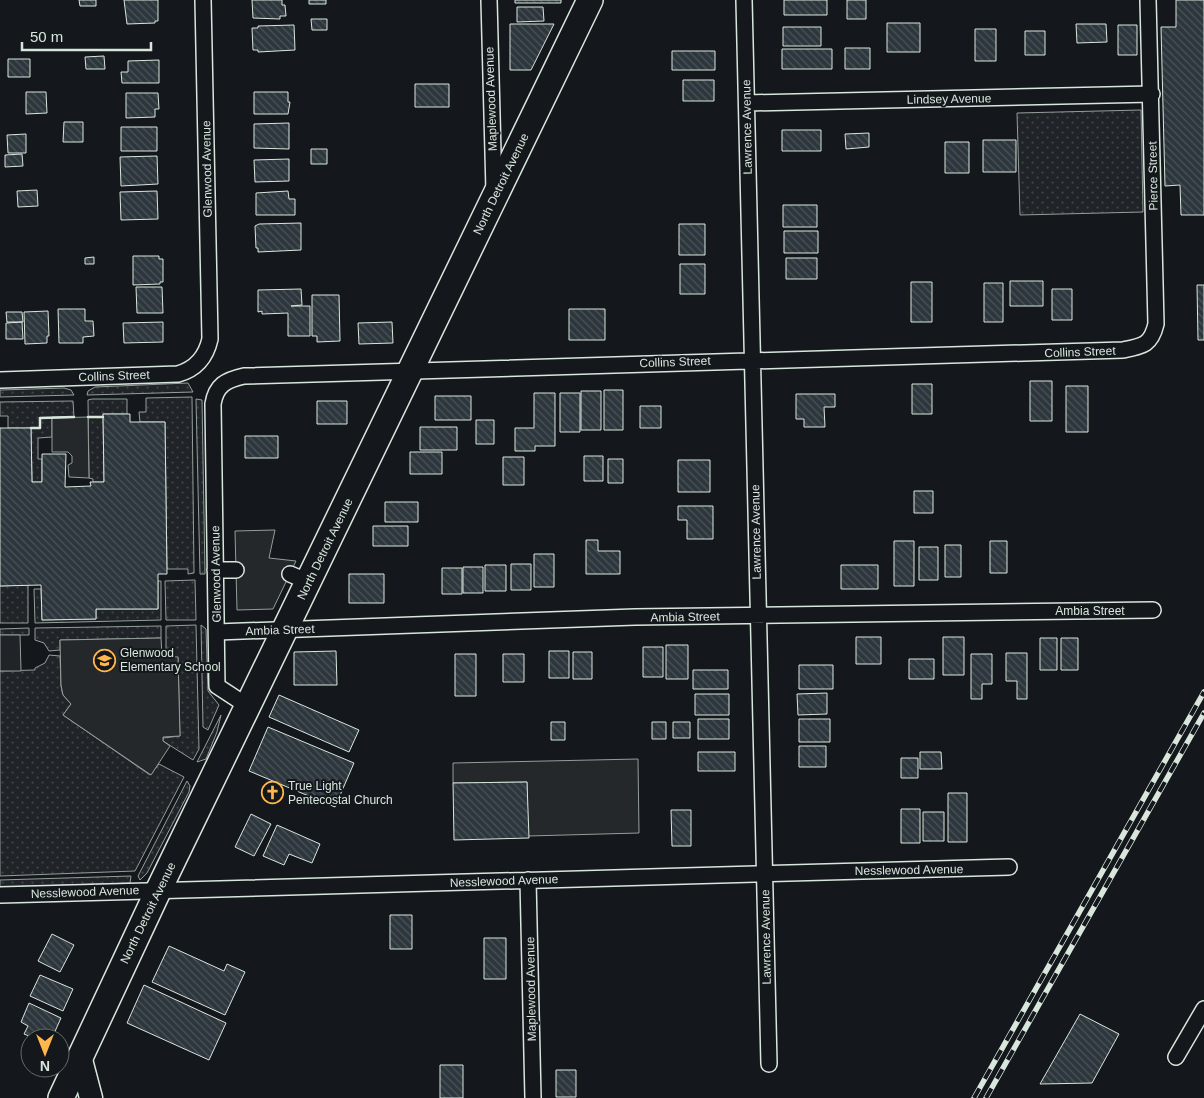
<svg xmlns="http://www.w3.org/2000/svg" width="1204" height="1098" viewBox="0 0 1204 1098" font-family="Arial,sans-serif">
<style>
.grass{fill:url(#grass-dots);stroke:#939e99}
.garden{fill:#202428;stroke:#939e99}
.parking{fill:#24282b;stroke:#939e99}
.building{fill:url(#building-back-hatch);stroke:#d8e6dc}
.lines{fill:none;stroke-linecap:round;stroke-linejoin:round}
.minor-casing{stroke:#d8e6dc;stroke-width:18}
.secondary-casing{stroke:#d8e6dc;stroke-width:25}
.primary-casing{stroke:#d8e6dc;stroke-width:28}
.minor{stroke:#14181c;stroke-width:15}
.secondary{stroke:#14181c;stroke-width:22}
.primary{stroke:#14181c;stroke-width:25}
.rail-casing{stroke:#d8e6dc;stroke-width:5.5}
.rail{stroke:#14181c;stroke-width:4;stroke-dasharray:11;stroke-linecap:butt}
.wall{stroke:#d8e6dc;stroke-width:2.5}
.labels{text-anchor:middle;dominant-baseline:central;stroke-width:4;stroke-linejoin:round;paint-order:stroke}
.street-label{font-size:12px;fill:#d8e6dc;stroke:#14181c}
.poi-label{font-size:12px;fill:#d8e6dc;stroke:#14181c;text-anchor:start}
</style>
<defs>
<pattern id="grass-dots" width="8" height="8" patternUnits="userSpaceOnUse" patternTransform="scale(1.25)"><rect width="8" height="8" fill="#202428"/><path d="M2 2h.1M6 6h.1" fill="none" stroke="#404447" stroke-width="1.8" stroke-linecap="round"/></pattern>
<pattern id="building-back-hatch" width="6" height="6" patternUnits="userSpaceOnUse" patternTransform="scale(1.25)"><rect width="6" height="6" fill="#2c363c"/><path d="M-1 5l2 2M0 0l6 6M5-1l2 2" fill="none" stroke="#4a5358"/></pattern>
</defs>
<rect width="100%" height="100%" fill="#14181c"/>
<path class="grass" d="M1141,110l2,102 -123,3 -3,-102z
M188,383l5,9 -106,3 1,-4 7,-4z
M64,388l7,2 3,5 -74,2v-7z
M192,397l2,176 -6,1v-5h-21l-2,-147h-25l-1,-10h7v-14z
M92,399h35v15h-24l1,68h-11v-3l-4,-1 -1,-78z
M196,399l6,1 3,174h-5z
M73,401l1,16h-22v20l-14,1v21h4v23h-10l-1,-54h-23v-12h-8v-14z
M195,580l1,40h-30l-1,-39z
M158,581h3v39l-126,3 -1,-34h7l1,31 54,-1v-10h62z
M28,585v38h-28v-37z
M196,625l3,124 -6,11 -30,-19v-3l17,-2 -2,-78 -12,-1v-31z
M201,625l5,4 2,62 11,14 -11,25 -5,-3z
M161,626v12l-101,2v10l-11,1 -5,-8 -9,-3v-12z
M29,628v7h-29v-6z
M49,655l11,1 1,30 2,9 8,9 -8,11 87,60 9,-11 25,13 -49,94 -135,5v-205l35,-1v-2l10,-5z
M221,715l-4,17 -11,27 -9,3z
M187,781l3,5 -1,6 -42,81 -7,7 -2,-4z
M131,876l-1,7 -130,4v-7z"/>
<path class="garden" d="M0,635h20l1,36h-21z"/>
<path class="parking" d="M88,417l1,61 -20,-1 -1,-12 4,-2v-7l-4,-4h-16v-34z
M275,530l-6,28 27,3 -23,48 -36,1 -2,-79z
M161,638l1,18 16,1 2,79 -17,1v4l7,5 -19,29 -88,-60 8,-11 -8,-9 -2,-10 -1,-45z
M638,759l1,74 -111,3 -1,-54 -74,1v-20z"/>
<path class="building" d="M79,0h17v6h-16z
M124,0h34v21h-3v2l-28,1z
M252,0h30v5h3l1,11h-6v3l-27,-1z
M309,0h17v4h-17z
M515,0h46v3h-46z
M784,0h43v15h-43z
M847,0h19v19h-19z
M1176,0h28v215h-23l-1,-30 -15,1 -4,-159h15z
M517,7h26l1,14 -27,1z
M311,19h16v11h-15z
M887,23h33v29h-33z
M510,24h44l-23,46h-21z
M1076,24h30l1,18 -30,1z
M294,25l1,25 -37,2v-2h-5l-1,-22h6v-2z
M1118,25h19v30h-19z
M783,27h38v19h-38z
M975,29h21v32h-21z
M1025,31h20v24h-20z
M845,48h25v21h-25z
M782,49h50v20h-50z
M672,51h43v19h-43z
M104,56l1,13h-19l-1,-12z
M8,59h22v18h-22z
M159,60v23h-37l-1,-11h7v-11z
M683,80h31v21h-31z
M415,84h34v23h-34z
M26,92h20l1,21 -21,1z
M254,92h34v10h2l-2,12h-34z
M126,93h32l1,16h-4v8l-29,1z
M64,122h19v20h-20z
M289,123v26l-35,-1v-24z
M121,127h36v24h-36z
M782,130h39v21h-39z
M869,133v14l-23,2 -1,-15z
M26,134v19h-18l-1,-18z
M983,140h33v32h-33z
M945,142h24v31h-24z
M311,149h16v15h-16z
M22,154l1,12 -18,1v-12z
M157,156l1,28 -37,2 -1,-29z
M289,159v22l-34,1 -1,-22z
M37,190l1,16 -20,1 -1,-16z
M157,191l1,28 -37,1 -1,-28z
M288,191l1,8h6v16h-39v-22z
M783,205h34v22h-34z
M301,223v27l-43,2v-4h-2l-1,-22 4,-2z
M679,224h26v31h-26z
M784,231h34v22h-34z
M133,256h26v3h4v23h-3v2l-27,1z
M94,257v7h-9v-6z
M786,258h31v21h-31z
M680,264h25v30h-25z
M1010,281h33v25h-33z
M911,282h21v40h-21z
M984,283h19v39h-19z
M1197,285h7v55h-6z
M136,287h26l1,26h-26z
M301,289l1,16 -11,1h19v30h-22v-23l-26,1v-3l-4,1v-22z
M1052,289h20v31h-20z
M312,295h27l1,46 -23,1v-6h-5z
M58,309h27v12h8l1,15 -11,1v6h-24z
M569,309h36v31h-36z
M48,311l1,25h-2v7l-22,1 -1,-32z
M6,312h16l1,10h-16z
M22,322l1,17h-17v-16z
M163,322v20l-39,1 -1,-20z
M392,322l1,21 -34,1 -1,-21z
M1030,381h22v40h-22z
M912,384h20v30h-20z
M1066,386h22v46h-22z
M604,390h19v40h-19z
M581,391h20v39h-20z
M534,393h21v53h-20v5h-20v-23h19z
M560,393h20v39h-20z
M796,394h39v13h-11l1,20h-21v-8h-8z
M435,396h36v24h-36z
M317,401h30v23h-30z
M640,406h21v22h-21z
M103,414h27v8h35l2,152h-9v35h-62v10l-54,1 -1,-35 -41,1v-158h31l1,54h10v-28h24l-1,33 26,-1 -1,-4h14z
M476,420h18v24h-18z
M420,427h37v23h-37z
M245,436h33v22h-33z
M410,452h32v22h-32z
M584,456h19v25h-19z
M503,457h21v28h-21z
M608,459h15v24h-15z
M678,460h32v32h-32z
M914,491h19v22h-19z
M385,502h33v20h-33z
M678,506h35v33h-26v-19h-9z
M373,526h35v20h-35z
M586,540h12v11h22v23h-34z
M894,541h20v45h-20z
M990,541h17v32h-17z
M945,545h16v32h-16z
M919,547h19v33h-19z
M534,554h20v33h-20z
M511,564h20v26h-20z
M485,565h21v26h-21z
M841,565h37v24h-37z
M463,567h20v26h-20z
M442,568h20v26h-20z
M349,574h35v29h-35z
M856,637h25v27h-25z
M943,637h21v38h-21z
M1040,638h17v32h-17z
M1061,638h17v32h-17z
M666,645h22v34h-22z
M643,647h20v30h-20z
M336,651l1,34h-43v-33z
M549,651h20v27h-20z
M573,652h19v27h-19z
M1006,653h21v46h-10v-18h-11z
M455,654h21v42h-21z
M503,654h21v28h-21z
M971,654h21v30h-10v15h-11z
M909,659h25v20h-25z
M799,665h34v24h-34z
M693,670h35v19h-35z
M827,693v21l-29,1 -1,-21z
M695,694h34v21h-34z
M279,695l80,35 -10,22 -80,-35z
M698,719h31v20h-31z
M799,719h31v23h-31z
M551,722h14v18h-14z
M652,722h14v17h-14z
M673,722h17v16h-17z
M268,727l86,36 -19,44 -86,-36z
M799,746h27v21h-27z
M698,752h37v19h-37z
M920,752h21l1,17h-22z
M901,758h17v20h-17z
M527,782l2,56 -75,2 -1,-57z
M948,793h19v49h-19z
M901,809h19v34h-19z
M671,810h20v36h-19z
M923,812h21v29h-21z
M251,814l20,10 -17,32 -19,-9z
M277,825l43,19 -8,19 -23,-9 -5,11 -21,-9z
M390,915h22v34h-22z
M52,934l22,11 -14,27 -22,-11z
M484,938h22v41h-22z
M169,946l55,25 3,-7 18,8 -20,43 -73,-33z
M40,975l33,14 -10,22 -33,-15z
M144,985l82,38 -17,37 -82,-37z
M29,1003l32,15 -9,20h-18l-10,-4 4,-8 -7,-4z
M1080,1014l39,20 -27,49 -52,1z
M440,1065h23v33h-23z
M556,1070h20v27h-20z"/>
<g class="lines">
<defs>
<path id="minor" d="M489,0l5,191
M744,0l25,1064
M747,103l405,-9
M0,380l178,-6c18,-5 28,-17 32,-35l-7,-339
M215,570h21
M290,574l19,8
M217,632l418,-15 518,-7
M249,707l-32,-21 -4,-282c3,-19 13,-24 31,-28l879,-26c20,-4 28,-5 33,-26l-8,-324
M528,880l5,218
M0,895l1009,-28
M1176,1057l28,-48"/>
<path id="secondary" d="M80,1056l11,42"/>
<path id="primary" d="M61,1098l98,-209 431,-889"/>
</defs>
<use href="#minor" class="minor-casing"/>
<use href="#secondary" class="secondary-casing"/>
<use href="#primary" class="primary-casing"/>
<use href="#minor" class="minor"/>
<use href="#secondary" class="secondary"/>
<use href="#primary" class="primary"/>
<defs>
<path id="rail" d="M974,1098l230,-406
M986,1098l218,-385"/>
</defs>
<use href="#rail" class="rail-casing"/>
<use href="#rail" class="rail"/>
<path class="wall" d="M88,417h15
M31,428h9v-10l34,-1"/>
</g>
<defs>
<symbol id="school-ring" viewBox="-11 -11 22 22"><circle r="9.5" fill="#14181c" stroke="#ffb74d" stroke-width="1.5"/><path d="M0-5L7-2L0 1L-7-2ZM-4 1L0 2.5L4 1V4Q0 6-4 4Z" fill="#ffb74d"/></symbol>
<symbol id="church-ring" viewBox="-11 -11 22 22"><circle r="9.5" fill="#14181c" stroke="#ffb74d" stroke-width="1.5"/><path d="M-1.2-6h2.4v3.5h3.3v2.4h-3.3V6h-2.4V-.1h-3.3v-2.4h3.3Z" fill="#ffb74d"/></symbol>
</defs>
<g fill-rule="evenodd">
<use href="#school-ring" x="92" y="648" width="25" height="25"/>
<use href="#church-ring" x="260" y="780" width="25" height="25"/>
</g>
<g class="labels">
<g class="street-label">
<text transform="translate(491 99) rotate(-92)">Maplewood Avenue</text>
<text transform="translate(949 99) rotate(-1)">Lindsey Avenue</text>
<text transform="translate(747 127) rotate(-91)">Lawrence Avenue</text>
<text transform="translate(207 169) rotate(-91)">Glenwood Avenue</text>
<text transform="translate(1153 176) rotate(-91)">Pierce Street</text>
<text transform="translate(501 184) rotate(-64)">North Detroit Avenue</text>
<text transform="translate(1080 352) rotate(-2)">Collins Street</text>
<text transform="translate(675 362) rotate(-2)">Collins Street</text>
<text transform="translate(114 376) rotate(-2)">Collins Street</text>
<text transform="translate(756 532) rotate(-91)">Lawrence Avenue</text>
<text transform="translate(325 549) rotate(-64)">North Detroit Avenue</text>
<text transform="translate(216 574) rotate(-91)">Glenwood Avenue</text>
<text x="1090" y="611">Ambia Street</text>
<text transform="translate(685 617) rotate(-1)">Ambia Street</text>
<text transform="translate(280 630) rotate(-2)">Ambia Street</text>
<text transform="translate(909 870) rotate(-1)">Nesslewood Avenue</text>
<text transform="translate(504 881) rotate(-2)">Nesslewood Avenue</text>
<text transform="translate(85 892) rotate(-2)">Nesslewood Avenue</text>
<text transform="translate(148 913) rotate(-64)">North Detroit Avenue</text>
<text transform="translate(766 937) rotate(-91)">Lawrence Avenue</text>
<text transform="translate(531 989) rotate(-91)">Maplewood Avenue</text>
</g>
<g class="poi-label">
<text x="120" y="653">Glenwood<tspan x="120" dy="14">Elementary School</tspan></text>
<text x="288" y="786">True Light<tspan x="288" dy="14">Pentecostal Church</tspan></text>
</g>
</g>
<g transform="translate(45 1053) rotate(180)"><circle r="24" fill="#14181c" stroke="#626a69"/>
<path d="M0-4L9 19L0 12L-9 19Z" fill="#ffb74d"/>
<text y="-8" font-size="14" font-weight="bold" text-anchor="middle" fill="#d8e6dc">N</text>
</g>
<path d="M22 42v8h129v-8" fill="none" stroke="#d8e6dc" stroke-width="2.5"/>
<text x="30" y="42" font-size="15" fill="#d8e6dc" stroke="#14181c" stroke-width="4" paint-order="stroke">50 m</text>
</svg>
